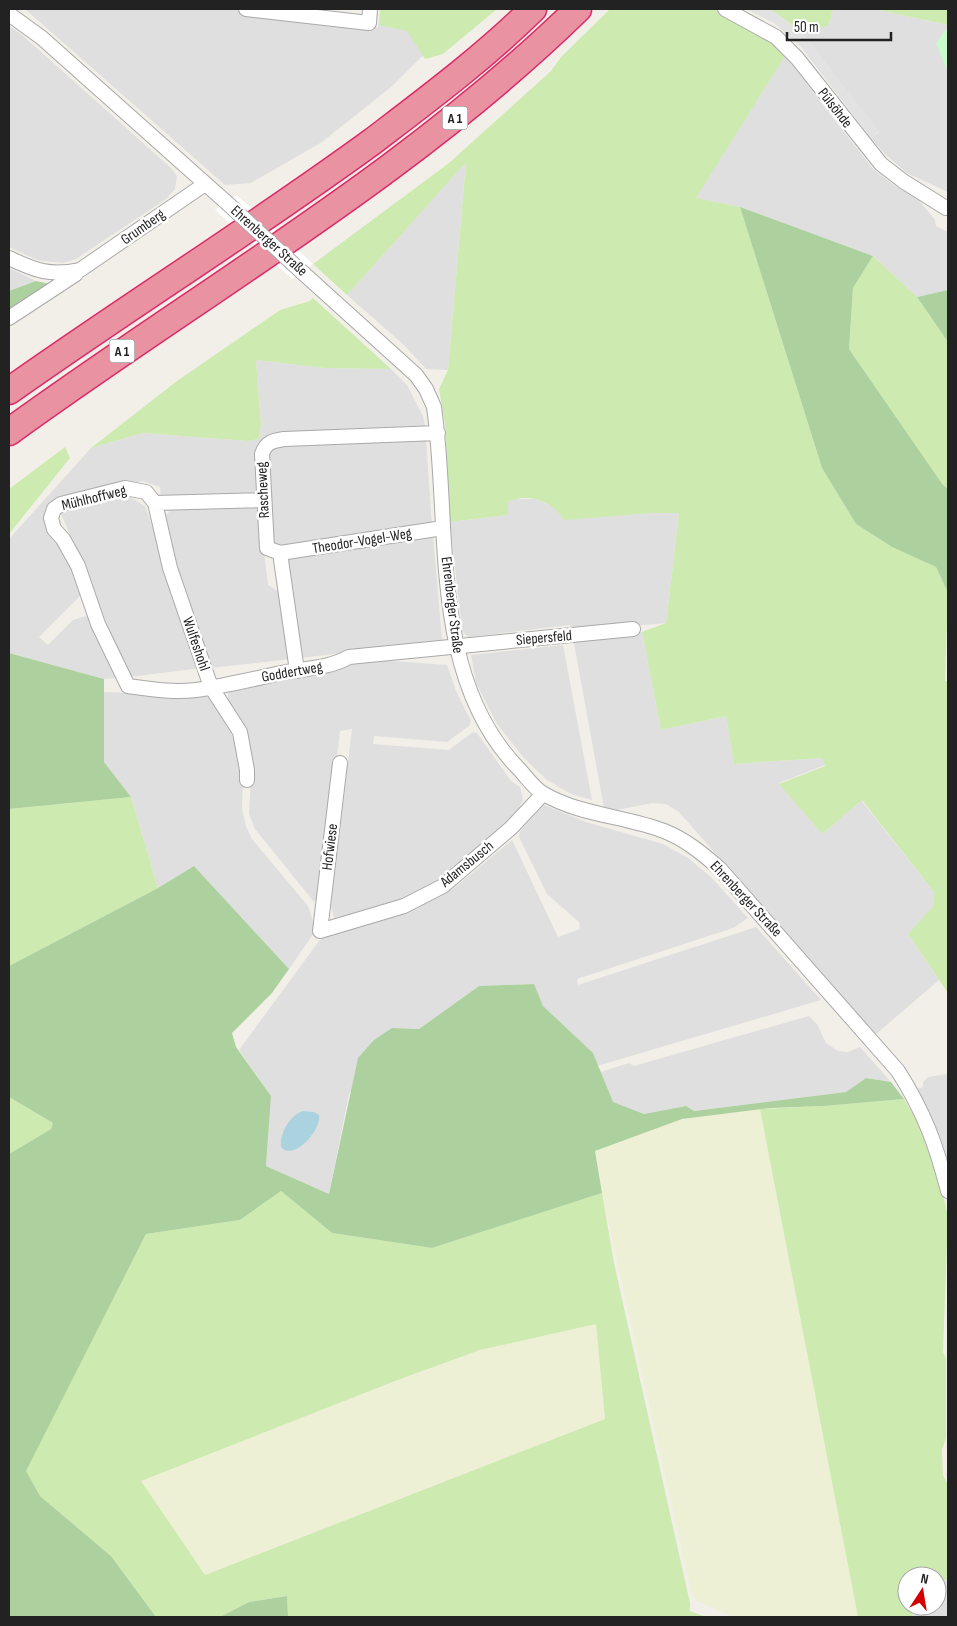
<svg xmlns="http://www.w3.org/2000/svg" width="957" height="1626" viewBox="0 0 957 1626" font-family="'Sofia Sans Condensed',sans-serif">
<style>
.residential{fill:#e0dfdf}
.farmland{fill:#eef0d5}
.grass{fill:#cdebb0;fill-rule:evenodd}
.forest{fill:#add19e}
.park{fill:#c8facc}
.parking{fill:#e2e2e2}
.water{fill:#aad3df}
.pier{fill:#fff}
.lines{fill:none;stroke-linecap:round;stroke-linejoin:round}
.minor-casing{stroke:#a9a9a9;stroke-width:16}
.motorway-casing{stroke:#dc2a67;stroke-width:29}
.minor{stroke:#fff;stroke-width:14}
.motorway{stroke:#e892a2;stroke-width:26}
.minor-bridge-casing{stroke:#a9a9a9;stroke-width:16;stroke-linecap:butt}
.minor-bridge{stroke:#fff;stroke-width:14}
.labels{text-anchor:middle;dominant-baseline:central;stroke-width:5;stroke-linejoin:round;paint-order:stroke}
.shield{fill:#fff;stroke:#646464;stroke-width:1}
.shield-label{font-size:14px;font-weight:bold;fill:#222}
.street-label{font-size:15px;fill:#222;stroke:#fff}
</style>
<rect width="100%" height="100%" fill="#f2efe9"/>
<path class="residential" d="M25,9l211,1 142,18 1,-8 16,1 51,12 -55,54 -69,55 -71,41 -26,2z
M833,9h41l74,16v167l-41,-19 -22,-19 -14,-16 8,-6 -76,-98 26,-9z
M9,26l12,8 150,134 6,8 -2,13 -9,10 -90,60 -13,4 -26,-3 -28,-13z
M785,56l88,113 22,17 22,12 18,22 1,6 12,6v58l-31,7 -44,-41 -133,-49 -45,-9z
M466,161l-18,209 -22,-1 -22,-24 -57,-50z
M9,268l27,13 -27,10z
M256,360l68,8 67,1 16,16 16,31 3,15 -161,5 -8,8 2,46 -7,6 -91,4 -1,-13 -17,-6 -92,20 -5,18 24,39 11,37 -42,42 9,8 25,-25 13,-4 8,10 24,52 -14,1 -95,-26v-114l82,-91 52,-15 105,8 11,-2 2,-14z
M426,439l6,87 -151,22 -9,-7 -6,-82 7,-12 11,-3z
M127,495l18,11 57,162 -73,9 -69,-166z
M515,499h21l20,9 123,5 -13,110 -95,9 -1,-7 -102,12 -6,-6 -12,-109 58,-7v-13z
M253,505l6,6 9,74 16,10 8,64 -82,9 -42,-120 -2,-33 7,-7z
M433,535l9,106 -142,17 -13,-103z
M642,632l19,98 65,-14 8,48 88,-6 3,7 -46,18 43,51 39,-34 73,92 1,13 -27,29 31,46 -64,55 -196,-223 -13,-8 -14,-1 -35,7 -13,-2 -31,-170z
M563,645l29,155 -21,-6 -24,-14 -23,-22 -27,-34 -21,-41 -5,-28z
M378,660l69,5 9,26 15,30 -2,5 -22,16 -73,-6 -1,8 76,6 24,-18 4,1 34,48 9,6 3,13 -7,13 -16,16 -59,48 -2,6 -25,14 -79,25 -4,-16 21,-177 -12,2 -19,161 -7,10 -59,-73 -6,-15 2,-38 -6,-46 -8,-17 -9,-11v-9l7,-8z
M103,692l98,3 8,2 21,29 13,53 -1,30 4,17 6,13 56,67 8,24 -27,39 -95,-103 -36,22 -27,-91 -27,-35z
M544,805l42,17 77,22 25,14 23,19 37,41 -15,10 -156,51 1,6 178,-58 65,73 -224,66 -5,-13 -49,-47 -10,-22 -54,2 -60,43 -27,-1 -43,66 -20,100 -63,-28 5,-70 -32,-46 80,-109 15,-10 61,-16 58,-26 59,-49 46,97 22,-8 -1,-7 -32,-28 -28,-57 1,-6z
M809,1016l8,8 9,19 12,8 10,1 12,-5 31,35 -25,-4 -20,14 -153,19 -7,-5 -42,8 -31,-11 -13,-31 29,-9 5,3z
M948,1074v101l-20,-64 -11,-22 6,-2v-5l5,-5z
M948,1579v38h-37l7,-11h19v-24z"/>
<path class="farmland" d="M760,1109l98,508h-124l-38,-16 -5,-9 -89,-399 -7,-42 87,-32z
M596,1323l9,96 -400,156 -65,-94 255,-100 85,-31z"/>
<path class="grass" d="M380,9h117l-54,45 -18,5 -18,-28 -28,-6z
M610,9h104l31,15 24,17 16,15 -89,142 44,9 82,261 34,56 36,23 44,20 12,26 -3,88h3v312l-40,-59 26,-29v-13l-72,-92 -40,34 -43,-50 46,-18 -3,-8 -88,6 -8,-48 -65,14 -19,-98 24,-9 13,-110h-27l-88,7c-11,-18 -35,-28 -56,-18v13l-58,7 -5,-99 -6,-34 9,-19 18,-208 -119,133 -34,-31 136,-101 102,-92 10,-14z
M771,9h62l-4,16 -26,9z
M874,9h74v16z
M873,256l44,41 31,45v147l-5,-4 -94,-136 4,-61z
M313,298l78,71 -67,-1 -68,-8 5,65 -2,14 -11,2 -105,-8 -52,15 86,-67 103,-71 30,-9z
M65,447l5,11 -61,76v-45z
M131,797l27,91 -149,78v-157z
M9,1097l44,26 -2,6 -42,25z
M904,1099l27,46 17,71 -5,136 3,6v80l-4,12 1,25 5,10v94l-11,3v-6h-30v30h11l-7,11h-53l-98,-508 64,-3z
M281,1191l51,42 100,15 170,-55 12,70 76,340v8l16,6h-418l-1,-21 -38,6 -29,15h-64l-45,-61 -71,-60 -15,-25 121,-237 94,-14zM596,1324l9,95 -400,156 -64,-94 254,-100 85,-31z"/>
<path class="forest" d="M740,207l133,49 -20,32 -4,61 94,136 5,4v104l-12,-26 -44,-20 -36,-23 -34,-56z
M36,281l14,3 -41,26v-19z
M948,290v52l-31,-45z
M9,653l95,26v83l27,35 -122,12z
M194,866l95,103 -17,24 -40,40 4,14 35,49 -5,70 63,28 29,-136 16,-18 18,-12 27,1 60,-43 55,-2 9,22 50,47 20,49 31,12 42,-8 8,5 152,-19 20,-14 25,4 13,17 -80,7 -53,2 -89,11 -87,32 7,42 -170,55 -100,-15 -51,-42 -41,29 -94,14 -120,237 14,25 71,60 45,61h-147v-463l42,-25 2,-6 -44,-26v-131l149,-78z
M287,1596l1,21h-68l29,-15z"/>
<path class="park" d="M948,27v45l-12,-29z"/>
<path class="parking" d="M746,9h25l32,25 76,97 -8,7 -70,-91 -27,-24z"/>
<path class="water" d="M303,1111l11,1 5,3c3,14 -25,47 -38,32 -2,-13 9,-32 22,-36z"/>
<path class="pier" d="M237,195l76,69 -21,15 -77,-69z"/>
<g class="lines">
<defs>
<path id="minor" d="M246,9l123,14 1,-14
M725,9l51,28 21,21 84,106 22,17 43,27
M9,14l33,24 184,164
M9,258c27,13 41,18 71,12l125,-86
M302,272l114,103 10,14 8,18c17,118 -6,268 84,361 8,8 16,21 26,26 36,21 81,22 120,37 21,8 39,23 56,38l178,202c26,41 38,73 50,120
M9,318l67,-44
M155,503l108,-3
M280,553l163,-25
M297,671l-17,-118 -13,-5 -5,-94c4,-12 10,-13 22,-15l154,-6
M340,763l-20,168 84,-25 39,-20 68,-58 32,-34
M247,780v-10l-7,-38 -29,-45 -41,-119 -15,-65 -9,-11 -21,-4 -64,16 -7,5 -3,9 3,11 9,10 15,27 20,58 30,62c22,3 45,7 68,4 30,-4 61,-12 90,-18 22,-4 43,-4 63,-15l284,-28"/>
<path id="motorway" d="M9,391c120,-85 245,-163 364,-250 55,-42 110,-83 160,-132
M9,432c191,-139 399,-257 569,-423"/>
</defs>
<use href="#minor" class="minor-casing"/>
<use href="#motorway" class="motorway-casing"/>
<use href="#minor" class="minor"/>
<use href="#motorway" class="motorway"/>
<defs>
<path id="minor-bridge" d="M226,202l76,70"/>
</defs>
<use href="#minor-bridge" class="minor-bridge-casing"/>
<use href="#minor-bridge" class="minor-bridge"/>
</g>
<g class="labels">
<g class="shield">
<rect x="442.5" y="106.5" width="25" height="23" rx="4"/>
<rect x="109.5" y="339.5" width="25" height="23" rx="4"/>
</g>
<g class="shield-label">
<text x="455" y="118">A 1</text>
<text x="122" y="351">A 1</text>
</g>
<g class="street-label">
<text transform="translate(835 108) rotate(52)">Pülsöhde</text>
<text transform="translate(143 227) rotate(-35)">Grumberg</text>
<text transform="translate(269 241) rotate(42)">Ehrenberger Straße</text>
<text transform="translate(263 490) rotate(-93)">Rascheweg</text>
<text transform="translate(94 498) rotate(-14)">Mühlhoffweg</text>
<text transform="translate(362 541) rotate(-9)">Theodor-Vogel-Weg</text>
<text transform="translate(452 605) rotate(83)">Ehrenberger Straße</text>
<text transform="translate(544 638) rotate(-5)">Siepersfeld</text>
<text transform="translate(196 644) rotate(71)">Wulfeshohl</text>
<text transform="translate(292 672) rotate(-10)">Goddertweg</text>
<text transform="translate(330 847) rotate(-83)">Hofwiese</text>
<text transform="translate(467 864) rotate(-39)">Adamsbusch</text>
<text transform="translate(746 899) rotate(47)">Ehrenberger Straße</text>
</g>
</g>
<rect width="957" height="1626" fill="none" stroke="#222222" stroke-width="20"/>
<g transform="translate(922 1591) rotate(12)"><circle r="24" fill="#ffffff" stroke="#a7a7a7"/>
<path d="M0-4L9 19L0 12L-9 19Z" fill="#d40000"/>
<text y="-8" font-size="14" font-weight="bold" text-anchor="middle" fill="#222222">N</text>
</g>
<path d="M787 32v8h104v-8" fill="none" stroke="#222222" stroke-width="2.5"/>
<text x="794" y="32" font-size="15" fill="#222222" stroke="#ffffff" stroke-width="4" paint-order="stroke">50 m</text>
</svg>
